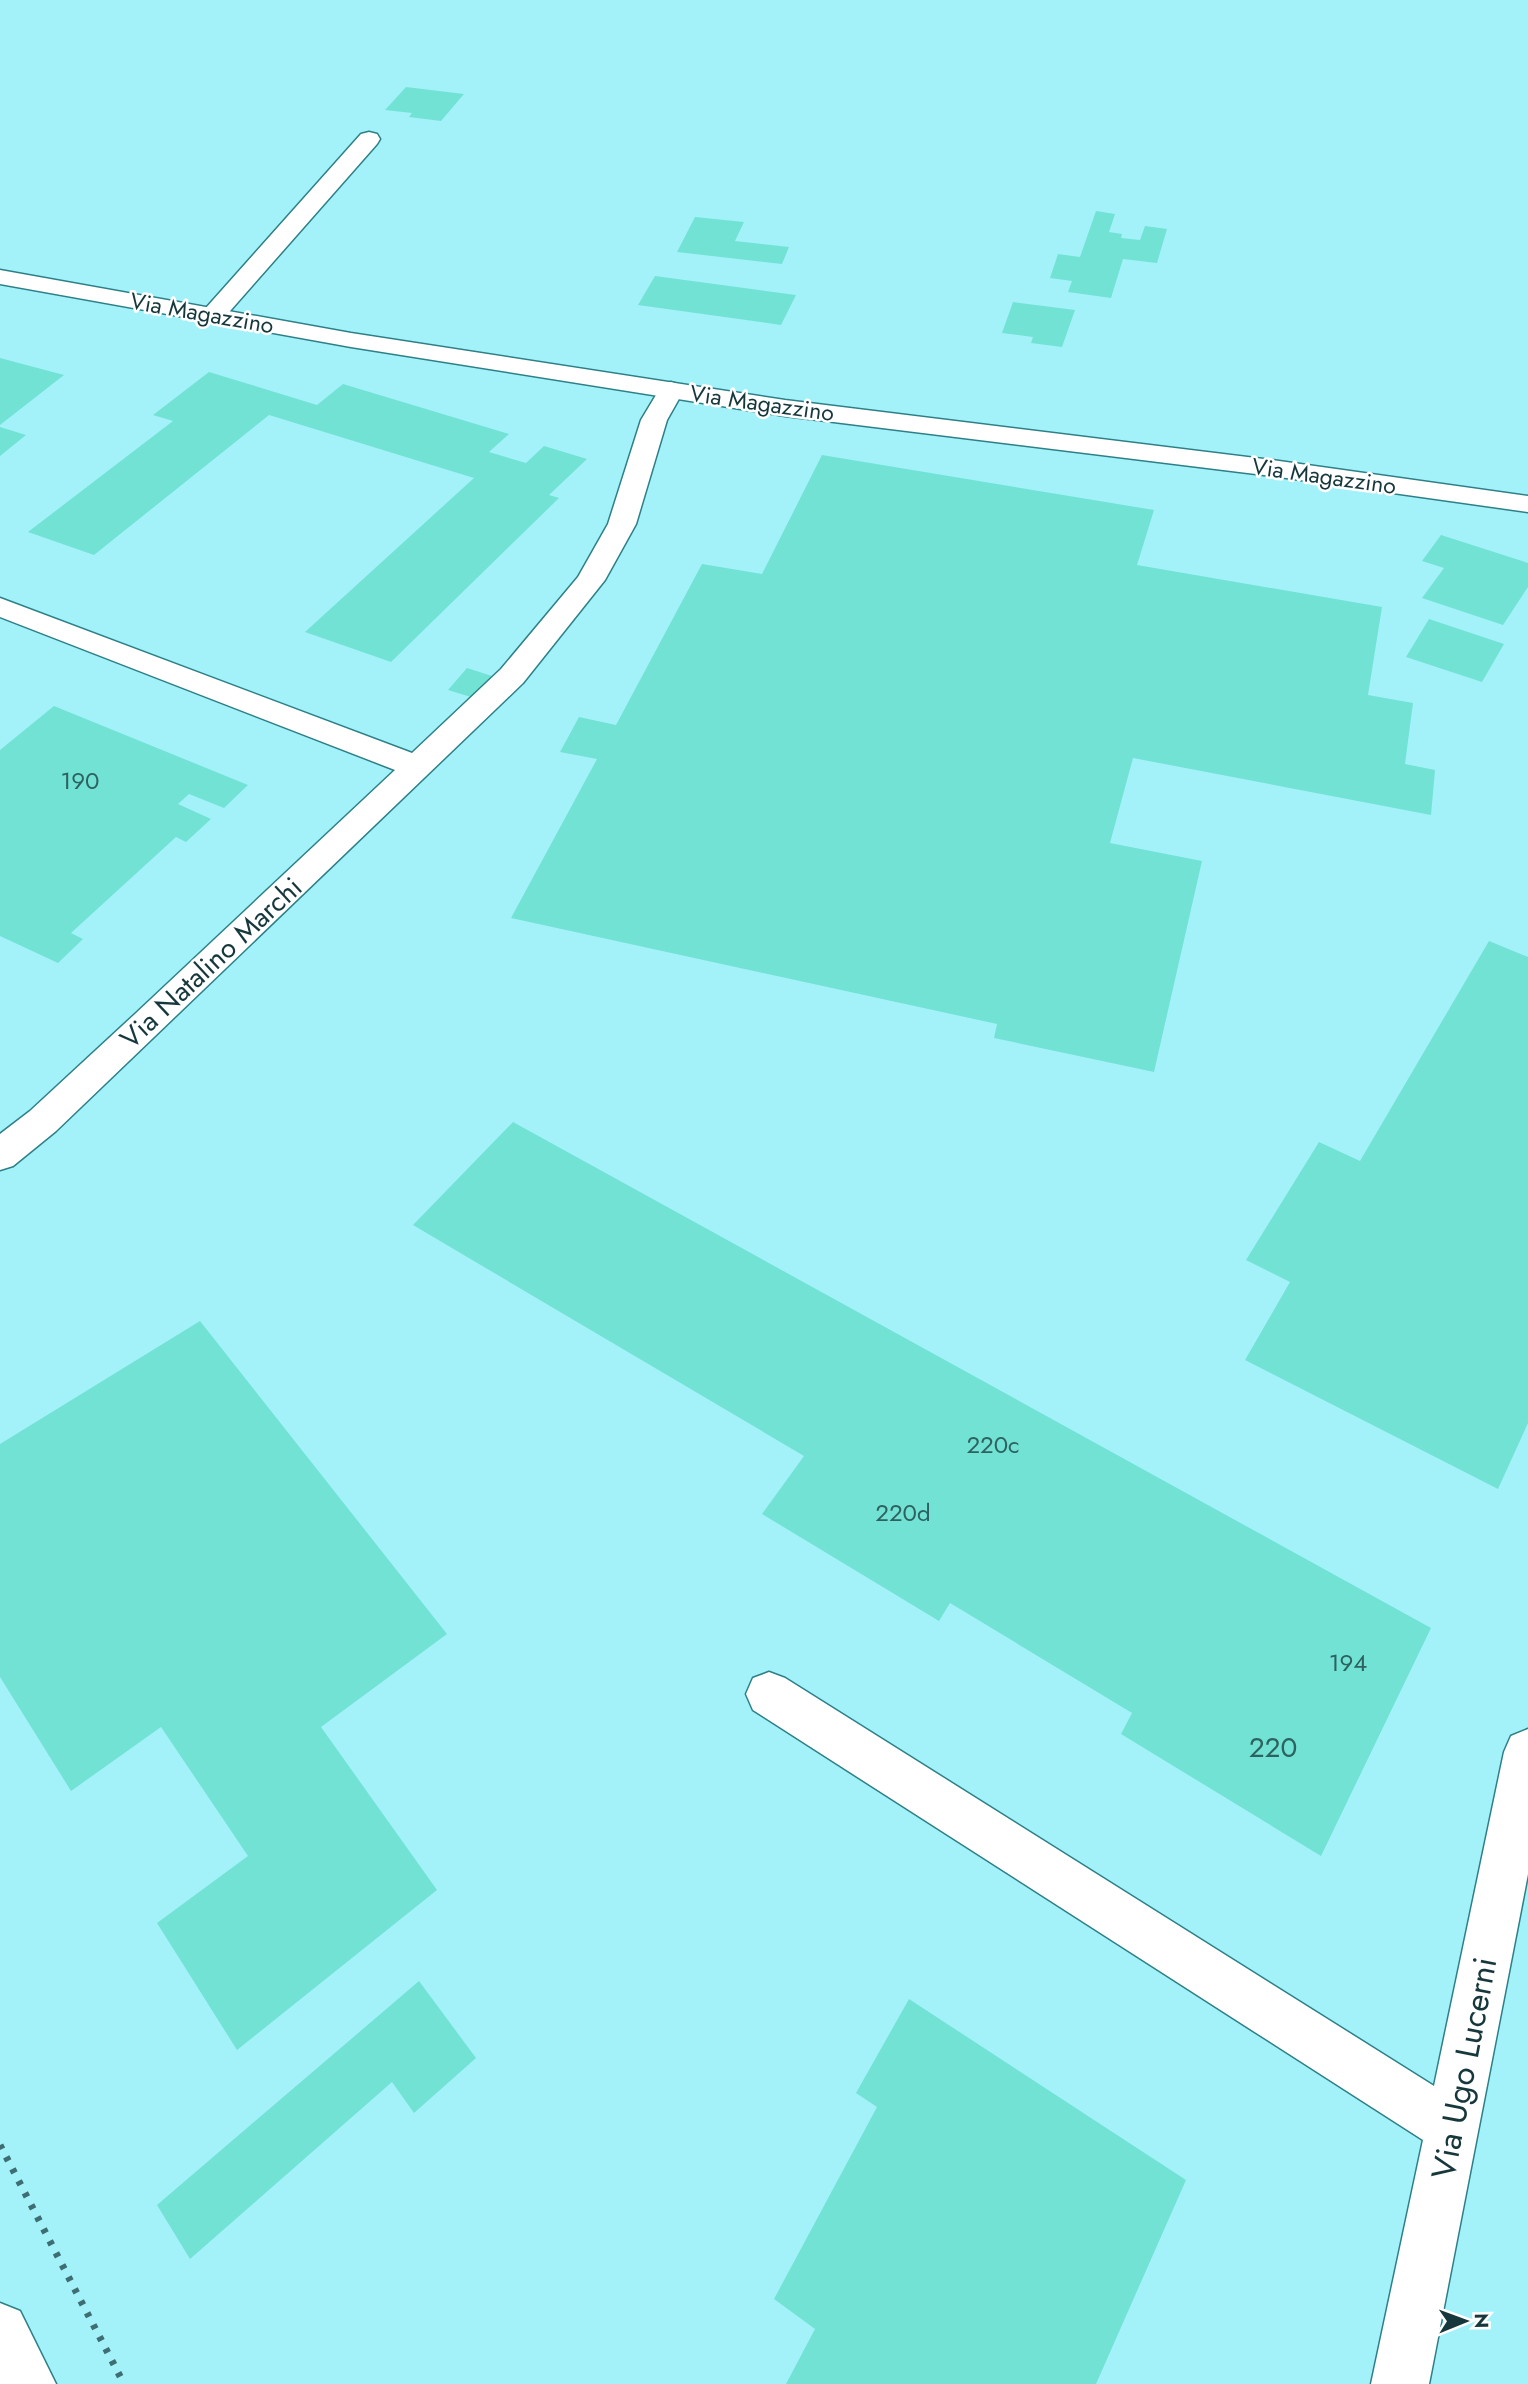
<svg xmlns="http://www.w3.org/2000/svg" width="1528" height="2384" viewBox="0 0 1528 2384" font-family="Jost,sans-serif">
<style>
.building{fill:#72e2d4}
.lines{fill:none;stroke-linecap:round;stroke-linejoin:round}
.street-casing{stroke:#2e8088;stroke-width:3}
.secondary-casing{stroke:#2e8088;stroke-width:3}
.primary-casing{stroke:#2e8088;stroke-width:3}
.street{fill:#fff;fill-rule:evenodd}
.secondary{fill:#fff;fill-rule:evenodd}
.primary{fill:#fff;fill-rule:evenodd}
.rail{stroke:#3e6d72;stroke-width:7;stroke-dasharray:4.5 9;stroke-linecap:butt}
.labels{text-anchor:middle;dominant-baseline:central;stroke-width:5;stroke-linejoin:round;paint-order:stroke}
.far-street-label{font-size:23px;fill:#16373b;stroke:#fff}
.number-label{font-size:24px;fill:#2d6261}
.street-label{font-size:28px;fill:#16373b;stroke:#fff}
.near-number-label{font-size:28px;fill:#2d6261}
.near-street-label{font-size:33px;fill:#16373b;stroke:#fff}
</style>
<rect width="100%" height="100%" fill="#a3f2fa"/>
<path class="building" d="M406,87l58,7 -23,27 -32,-4 3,-4 -27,-3z
M1096,211l19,3 -6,18 13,2 -1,4 19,2 5,-14 22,3 -10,34 -34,-4 -12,39 -43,-6 4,-11 -22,-3 8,-24 22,3z
M695,217l49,5 -9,19 54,6 -7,17 -105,-12z
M655,276l104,14 37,5 -15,30 -143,-20z
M1013,302l62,8 -13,37 -31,-4 2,-6 -31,-4z
M0,358l64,17 -64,50z
M209,372l108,33 26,-21 166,50 -20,18 37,11 18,-17 43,13 -38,36 10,3 -168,164 -86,-30 169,-154 -205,-63 -175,140 -66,-23 145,-111 -20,-6z
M0,427l26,8 -26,21z
M822,455l332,55 -17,55 245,42 -14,88 45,8 -8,61 30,6 -4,45 -298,-57 -23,85 92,18 -48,211 -160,-34 3,-14 -486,-106 86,-159 -37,-7 19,-35 37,8 86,-161 60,10z
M1441,535l87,28v24l-25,38 -81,-27 22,-30 -22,-7z
M1429,619l75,25 -22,38 -76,-25z
M467,668l25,8 -18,22 -26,-8z
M54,706l194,79 -24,23 -35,-14 -11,10 33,15 -25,23 -10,-5 -105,96 12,6 -25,24 -58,-27v-186z
M1489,941l39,16v466l-30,66 -253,-129 45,-78 -44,-22 73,-118 41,19z
M513,1122l918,506 -110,228 -200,-122 11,-21 -182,-110 -11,18 -177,-107 42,-58 -391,-231z
M200,1321l247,313 -126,93 116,163 -200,160 -80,-127 91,-67 -87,-129 -90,64 -71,-114v-233z
M419,1981l57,77 -62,55 -22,-31 -202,177 -33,-54z
M909,1999l277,181 -90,204h-310l29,-55 -41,-30 103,-192 -21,-14z"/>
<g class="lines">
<defs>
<path id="street" d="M369,132l8,2 3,5 -3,5 -154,175 -9,2 -9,-2 -3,-5 3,-5 156,-175z
M671,382l9,3 4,5 -17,30 -31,104 -31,56 -82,103 -467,448 -43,35 -13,4v-36l30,-23 105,-97 260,-244 -395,-153v-19l412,155 89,-84 77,-92 30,-53 33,-104 21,-35z
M769,1672l16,6 649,408 70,-334 7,-16 17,-7v145l-99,510h-58l52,-244 -670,-430 -7,-16 7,-16z"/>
<path id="secondary" d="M0,270l351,63 434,67 487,60 256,36v16l-256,-36 -487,-60 -434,-69 -351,-63z"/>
<path id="primary" d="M0,2303l20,8 36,73h-56z"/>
</defs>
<use href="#street" class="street-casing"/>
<use href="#secondary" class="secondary-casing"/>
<use href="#primary" class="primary-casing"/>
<use href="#street" class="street"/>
<use href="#secondary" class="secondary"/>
<use href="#primary" class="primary"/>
<path class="rail" d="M0,2145l124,239"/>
</g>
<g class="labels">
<g class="far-street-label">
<text transform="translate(202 313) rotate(10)">Via Magazzino</text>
<text transform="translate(762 403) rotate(8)">Via Magazzino</text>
<text transform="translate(1324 476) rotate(8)">Via Magazzino</text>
</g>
<g class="number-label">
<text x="80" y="780">190</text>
<text x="993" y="1444">220c</text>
<text x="903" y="1512">220d</text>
<text x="1348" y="1662">194</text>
</g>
<g class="street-label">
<text transform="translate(211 963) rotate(-43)">Via Natalino Marchi</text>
</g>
<g class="near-number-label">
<text x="1273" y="1747">220</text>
</g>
<g class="near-street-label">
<text transform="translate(1464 2068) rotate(-79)">Via Ugo Lucerni</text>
</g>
</g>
<g transform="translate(1465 2321) rotate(89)" stroke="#ffffff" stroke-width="5" paint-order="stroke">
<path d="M0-5L12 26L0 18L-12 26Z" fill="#16373b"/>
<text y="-10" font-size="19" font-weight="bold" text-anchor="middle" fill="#16373b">N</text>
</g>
</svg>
